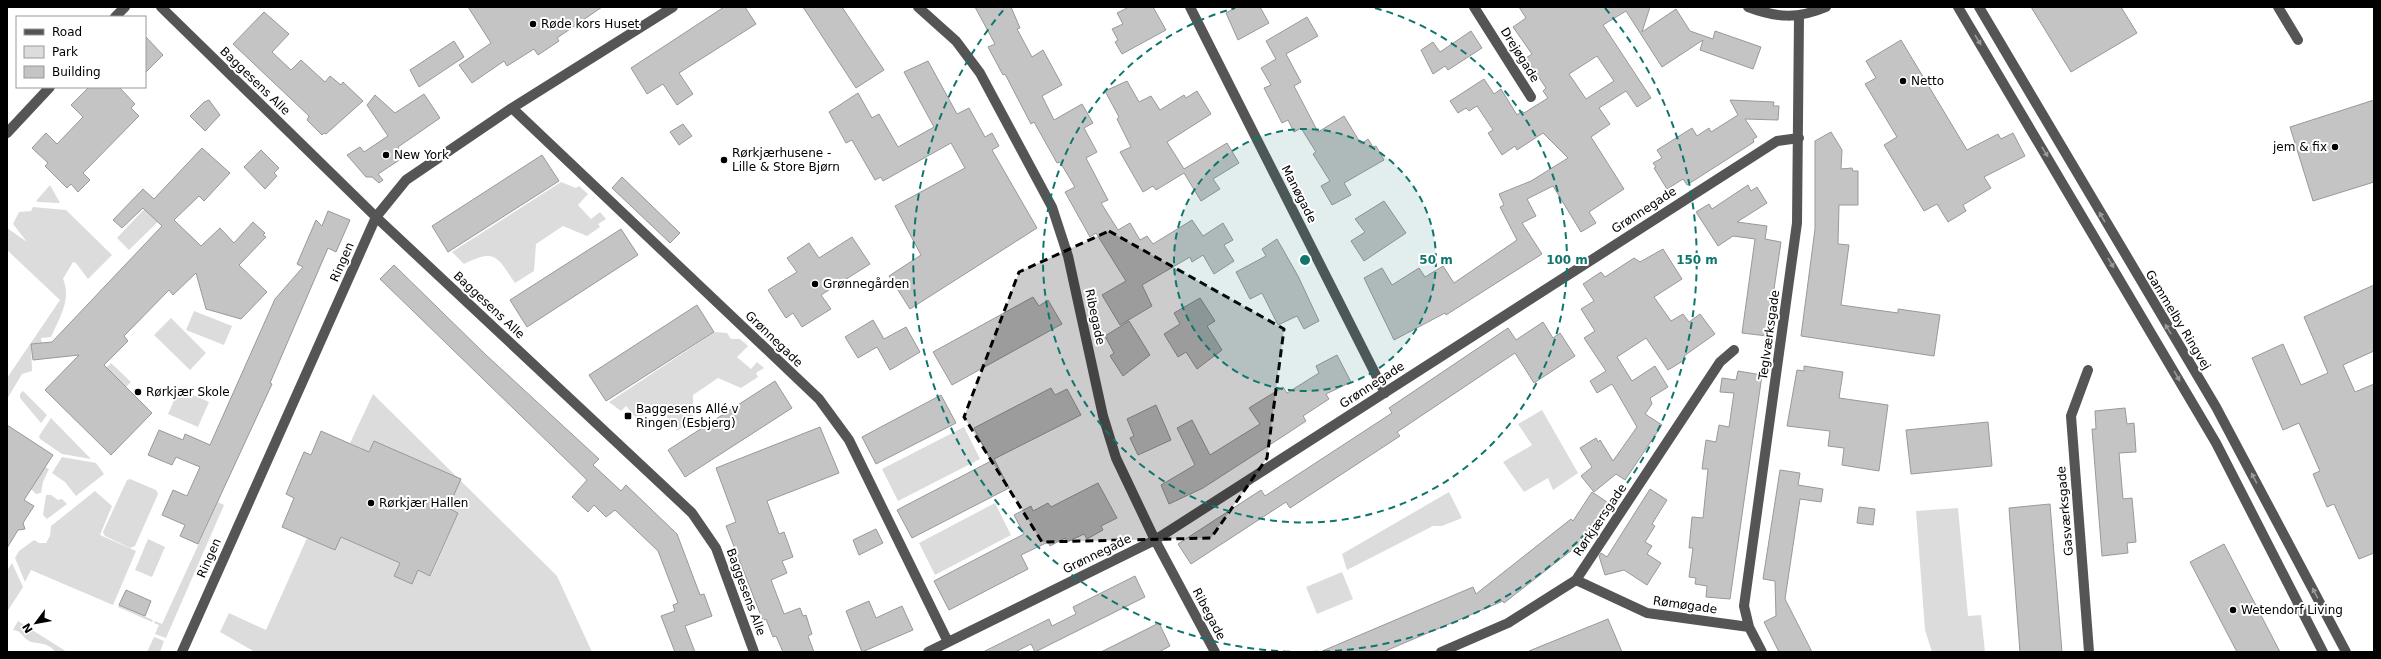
<svg xmlns="http://www.w3.org/2000/svg" width="2381" height="659" viewBox="0 0 2381 659" font-family="'DejaVu Sans',sans-serif">
<style>
.green{fill:#dcdcdc}
.building{fill:#c4c4c4;stroke:#999;fill-rule:evenodd}
.lines{fill:none;stroke-linecap:round;stroke-linejoin:round}
.minor{stroke:#555;stroke-width:10}
.oneway{fill:#999}
.marked{fill:#000;fill-opacity:0.2;stroke:#000;stroke-width:3;stroke-dasharray:8 5;stroke-linejoin:round}
.ring{fill:none;stroke:#0f766e;stroke-width:2;stroke-dasharray:7 5}
.poi-dot{fill:#000;stroke:#fff;stroke-width:1.5}
.labels{text-anchor:middle;dominant-baseline:central;stroke-width:4;stroke-linejoin:round;paint-order:stroke}
.poi-label{font-size:12px;fill:#000;stroke:#fff;text-anchor:start}
.street-label{font-size:12px;fill:#000;stroke:#fff}
.centre{fill:#0f766e;stroke:#fff;stroke-width:2}
.ring-label{font-size:12px;text-anchor:middle;font-weight:bold;fill:#0f766e;stroke:#fff;stroke-width:4;stroke-linejoin:round;paint-order:stroke}
</style>
<rect width="100%" height="100%" fill="#fff"/>
<path class="green" d="M561,182l15,6 3,-2 9,8 -10,11 13,14 9,-7 6,7 -8,5 2,3 -13,9 -24,-10 -27,18 -2,27 -19,12c-18,-26 -19,-35 -51,-19l-12,-12z
M50,185l10,18 -22,-1 -2,-1z
M162,190l14,14 -47,46 -12,-12z
M33,207l33,3 46,45 -24,24 -12,-16 -3,-1 -10,17c9,20 -4,40 -12,58l-10,1 1,5 -11,1 1,27 -10,3 -15,25v-21l53,-78 -53,-50v-22l20,14 -14,-18 6,-12 12,-1z
M194,311l38,15 -8,19 -38,-15z
M171,318l35,35 -16,17 -36,-35z
M715,332l12,1 4,6h9l8,7 -11,11 14,12 6,-7 7,6 -8,5 2,4 -17,11 -23,-10 -25,17v24l-16,12 -16,-22 -25,9 -10,-12 -5,5 -12,-9z
M111,363l20,19 -5,5 -20,-19z
M179,389l30,13 -11,25 -30,-13z
M23,391l24,24 -6,8 -21,-25v-4z
M373,394l184,182 35,76h-337l-35,-20 9,-19 37,17 41,-92 28,12 6,-13 59,26 -6,13 18,7 6,-13 13,6 27,-63 -10,-5 7,-16 -25,-11 -56,-40 -5,11 -19,-9z
M1542,410l36,63 -25,17 -5,-12 -24,14 -21,-30 29,-17 -14,-21z
M51,418l40,41 -29,-5 -22,-15 -1,-3z
M964,427l16,32 -82,42 -16,-32z
M62,457l34,6 8,11 -28,22 -11,-14 -13,-9z
M45,467l4,2 -6,13 -2,11 -5,1 -5,-5z
M130,479l26,11 2,4 -23,52 -5,2 -25,-12 -2,-4 24,-52z
M95,491l17,15 -12,29 36,16 -23,54 -82,-35 -6,12 -10,-24 4,-7 15,-11 5,3h7l4,-7 1,-10z
M1449,492l13,26 -20,8h-9l-86,44 -5,-16z
M46,495h5l7,5 4,-1 5,5 -20,15 -4,-4z
M218,502l6,3 -58,133 -11,-4 4,-9 -5,-2 1,-2 7,3z
M995,503l16,32 -76,40 -16,-32z
M1958,508l10,108 13,-1 4,37h-53l-7,-22 -9,-119z
M148,539l17,8 -13,30 -17,-7z
M12,563l11,24 -16,25v-41z
M1342,572l11,27 -36,15 -11,-27z
M119,605l34,15 -1,2 -34,-15z
M18,621l49,31h-12c-7,-11 -17,-7 -26,-11 -7,-4 -7,-10 -16,-11z
M154,637l10,4 -4,11h-13z"/>
<path class="building" d="M468,7h134l-45,31 2,3 -21,14 -4,-6 -27,17 -3,-5 -32,22 -13,-18 32,-22z
M724,7h21l11,17 -77,49 14,21 -16,11 -14,-21 -16,10 -16,-26z
M803,7h39l42,63 -28,18z
M975,7h36l9,21 -3,1 15,28 11,-7 19,35 -20,11 12,24 28,-16 11,19 -9,5 13,24 -11,6 22,42 -7,3 17,27 12,-7 10,17 7,-4 6,8 39,-24 11,16 20,-13 10,17 -9,5 10,16 -20,13 -11,-19 -11,7 -2,-5 -48,28 10,21 -32,19 -18,-30 24,-14 -30,-48 -6,4 -25,-45 10,-5 -15,-25 -3,1 -23,-41 -3,2 -26,-50 -2,1 -15,-28 7,-3z
M1129,7h24l13,23 -44,24 -7,-12 3,-2 -6,-11 11,-5 -6,-11z
M1237,7h23l9,16 -31,17 -12,-27z
M1519,7h131l-8,25 34,-23 14,22 23,8 2,-8 46,16 -8,22 -53,-19 3,-10 -41,27 -36,-56 -23,14 48,73 -14,9 -11,-16 -27,17 11,16 -19,13 33,52 -35,23 7,11 -15,9 -28,-46 -26,13 9,17 -14,7 20,31 -96,61 -1,-2 -51,27 -30,-62 18,-10 10,17 27,-17 6,9 18,-11 11,17 63,-43 -17,-33 4,-2 -5,-11 32,-13 37,-23 -25,-25 -26,17 -2,-4 -13,9 -14,-22 5,-3 -16,-24 -8,5 -3,-3 -8,5 -8,-12 34,-22 10,15 7,-5 16,26 5,-4 2,2 24,-15 -5,-7 3,-3 -20,-30 6,-4 -19,-27 13,-9zM1597,56l17,25 -28,18 -17,-25z
M2031,7h90l16,26 -66,39z
M264,12l25,22 -17,18 19,18 10,-10 24,22 5,-6 11,9 2,-3 20,19 -37,33 -2,-1 -2,2 -15,-15 2,-4 -76,-72z
M1307,17l11,19 -32,18 15,28 -7,4 24,46 26,-16 17,28 7,-5 5,8 3,-1 8,14 -40,23 7,12 -19,10 -11,-19 9,-5 -17,-27 3,-2 -15,-24 -7,4 -6,-12 -6,3 -18,-35 7,-3 -10,-17 15,-9 -10,-18z
M1471,31l11,17 -34,22 -3,-4 -12,8 -12,-24 12,-8 7,10z
M145,36l18,19 -18,18z
M1901,40l66,110 31,-16 3,5 12,-6 12,23 -41,21 7,11 -28,17 3,6 -18,11 -11,-18 -13,7 -40,-66 13,-8 -32,-53 11,-6 -10,-17z
M454,41l10,16 -45,30 -9,-17z
M928,61l29,53 12,-6 16,29 7,-4 7,13 -7,4 45,78 -127,81 -21,-33 32,-21 -26,-49 70,-38 -14,-25 -68,38 -2,-4 -6,3 -23,-40 -6,3 -17,-31 29,-19 14,25 7,-4 19,33 36,-20 -30,-55z
M1127,81l12,21 12,-6 9,14 24,-15 2,3 11,-7 14,23 -44,28 17,27 43,-26 12,20 -26,16 7,10 -19,12 -17,-28 -28,17 -3,-4 -10,6 -23,-40 11,-5 -14,-28 2,-2 -14,-26z
M89,87h30l16,17 -4,4 8,8 -56,57 7,7 -12,12 -7,-8 -4,4 -22,-22 3,-3 -16,-15 14,-15 11,11 26,-27 -12,-12z
M424,94l16,24 -42,29 6,10 -26,17 5,6 -4,3 -7,-6h-6l-19,-22 13,-8 4,5 24,-16 -21,-31 8,-10 20,18z
M209,100l11,15 -15,16 -15,-15 14,-14z
M1730,100l44,2 -1,4h6l-1,14 -33,-1 12,18 -4,2 1,3 -67,43 -4,-6 -16,10 -13,-21 2,-1 -3,-4 9,-5 -5,-8 35,-22 5,8 12,-8 2,4 27,-17z
M2374,100v82l-61,19 -23,-74z
M683,124l9,12 -13,9 -9,-13z
M1831,132l11,18 -1,19 11,-1 1,3h5v34h-19l-1,39 11,1 -8,60 57,8v-4l42,6 -6,41 -133,-20 14,-107v-88z
M202,148l28,25 -26,28 -5,-5 -25,24 27,26 19,-18 14,15 19,-21 12,11 -2,2 3,2 -27,28 28,27 -26,27 -35,-10 -10,-36 -23,22 -4,-5 -45,46 4,5 -24,24 48,48 -41,42 -66,-65 34,-35 -46,5 -2,-16 21,-2 110,-116 -19,-18 -21,20 -9,-8 30,-31 11,10z
M261,150l18,18 -5,5 3,3 -12,13 -21,-22z
M542,155l17,26 -111,71 -16,-26z
M622,177l58,56 -10,10 -58,-55z
M1748,185l3,6 6,-4 10,16 -30,19 30,4 -2,13 16,3 -14,94 -25,-3 13,-94 -22,-3 -15,10 -22,-34 13,-8 3,5z
M1384,201l22,32 -42,28 -13,-20 14,-9 -10,-13z
M328,211l22,9 -14,32 -8,-4 -58,135 2,1 -74,160 -18,-8 5,-11 -23,-10 11,-25 14,6 13,-29 -24,-10 -4,8 -24,-10 11,-25 24,10 2,-6 25,11 65,-146 28,-32 -6,-3 19,-44 6,6z
M621,229l17,26 -111,72 -17,-27z
M852,237l18,27 -49,31 10,14 -29,18 -9,-14 -7,5 -18,-28 29,-18 -10,-14 22,-15 10,15z
M1277,239l21,37 21,45 -15,8 -7,-13 -19,9 -16,-32 -12,6 -14,-27 30,-16 -4,-7z
M1663,249l19,30 -28,18 17,24 12,-7 6,8 11,-8 15,20 -31,22 2,3 -18,11 -22,-32 -29,19 15,24 23,-15 13,21 -18,11 2,6 -7,10 17,11 -37,55 -9,-6 -22,18 -13,-16 11,-9 -12,-19 16,-10 2,4 2,-2 13,21 24,-34 -25,-43 -15,9 -7,-12 16,-10 -22,-33 11,-7 -14,-22 13,-8 -11,-17 18,-12 4,5 29,-19 6,4z
M394,265l91,89 114,105 -6,6 28,26 5,-6 51,49 23,61 4,-1 8,22 -27,10 10,26h-20l-14,-36 14,-5 -2,-6 5,-2 -20,-52 -43,-41 -9,7 -12,-12 -6,7 -16,-15 15,-17 -207,-201z
M2374,285v66l-31,14 12,27 19,-8v169l-15,6 -25,-55 -7,3 -14,-33 7,-3 -21,-48 -16,7 -31,-72 31,-14 18,41 27,-12 -24,-56z
M1033,297l6,9 9,-6 14,24 -110,61 -19,-33z
M1200,298l15,23 -8,5 15,24 -25,19 -11,-17 -8,5 -14,-23 16,-10 -6,-11z
M697,305l17,27 -108,69 -17,-26z
M873,320l11,19 22,-12 14,25 -30,18 -13,-23 -19,11 -13,-21z
M1129,321l21,34 -27,21 -13,-20 4,-3 -9,-17z
M1543,322l10,16 7,-5 15,23 -41,27 -19,-30 -118,79 3,4 -110,72 -4,-6 -95,62 -13,-20 83,-54 4,6 127,-83 -3,-5 119,-80 8,12z
M1337,355l14,27 -25,12 3,5 -26,17 3,5 -18,12 -85,55 -34,16 -8,-19 34,-20 -18,-37 15,-8 18,35 50,-31 -11,-16 34,-21 4,6 32,-20 -3,-7z
M1804,366l39,6 -4,26 49,7 -9,66 -37,-6 2,-17 -16,-2 2,-15 -43,-5 10,-56 7,1z
M1738,371l24,4 -32,224 -24,-2 1,-11 -12,-2 1,-6 -7,-1 4,-29h-4l3,-31 11,1 5,-49h-6l4,-29 10,2 3,-17 10,2 5,-34 -14,-1 2,-14 14,2z
M775,381l17,27 -107,69 -17,-27z
M1051,388l4,7 12,-6 14,26 -87,44 15,29 -97,50 -15,-28 94,-49 -17,-33z
M941,395l15,28 -80,41 -14,-27z
M1156,405l15,35 -33,15 -8,-17 4,-2 -7,-17z
M2125,408l2,16 7,-1 2,29 -17,1 4,46 9,-1 4,44 -9,1 1,10 -26,3 -10,-127h4l-1,-18z
M1988,422l4,44 -81,8 -5,-44z
M7,425l46,30 -29,45 10,6 -11,17 2,6 -7,1 -11,18z
M820,427l19,46 -72,28 12,33 5,-2 9,25 -11,4 5,12 -16,7 13,34 16,-6 3,8 3,-1 6,19 -4,2 6,16h-31l-7,-16 -3,1 -7,-18 -3,2 -37,-95 10,-4 -20,-54z
M321,431l48,21 5,-11 87,38 -13,29 10,5 -28,63 -12,-6 -6,14 -18,-8 6,-13 -59,-26 -6,13 -53,-23 12,-29 -8,-4 18,-42 7,3z
M1780,470l20,3 -2,12 25,4 -2,13 -21,-3 -15,100 27,53h-33l-15,-30 12,-6 -1,-35 -12,-2z
M1098,483l19,35 -16,8 2,4 -16,9 -3,-5 -17,8 -2,-4 -15,8 -2,-4 -27,13 7,14 -79,41 -15,-29 90,-47 -10,-19 17,-9 2,5 15,-8 3,4z
M1650,489l17,11 -15,24 3,2 -10,16 7,4 -5,8 14,9 -14,22 -23,-15 -19,5 -6,-19 2,-3 6,4z
M1592,492l18,12 -20,32 -86,67 -1,-2 -120,51h-63l153,-65 3,7 95,-75 2,2z
M2050,504l12,148h-42l-11,-144z
M1859,507l16,2 -2,16 -16,-2z
M876,529l7,14 -24,12 -6,-15z
M2224,544l56,108h-43l-47,-90z
M1135,576l10,21 -110,55 -4,-8 -16,8h-32l66,-33 3,7 24,-12 -3,-7z
M126,590l25,11 -6,15 -26,-11z
M869,601l7,17 26,-12 11,24 -51,22 -16,-41z
M1608,619l14,33h-93v-1z
M1159,623l11,23 -11,6h-58z"/>
<g class="lines">
<path class="minor" d="M161,7l215,210 316,296 24,35 38,104
M918,7l38,34 24,32 72,134 16,49 35,160 13,42 39,82 60,112
M1190,7l195,386
M1474,7l57,90
M1748,7c29,11 50,12 78,0
M1958,7l258,436 107,209
M1979,7l237,400 130,245
M2278,7l20,33
M115,17l10,-10
M512,108l307,291 30,41 99,202
M7,133l43,-46
M2088,370l-17,46 18,236
M1576,580l71,33 102,14
M182,652l194,-435 30,-37 106,-72 161,-101
M928,652l227,-112 622,-399 22,-3
M1441,652l67,-29 68,-43 144,-218 14,-12
M1762,652l-13,-25 -5,-21 53,-383 2,-206"/>
</g>
<defs><path id="oneway-solid" d="M-6-.8H1V-3.2L6.5 0L1 3.2V.8H-6Z"/></defs>
<g class="oneway">
<use href="#oneway-solid" transform="translate(1978 40) rotate(59)"/>
<use href="#oneway-solid" transform="translate(2045 152) rotate(59)"/>
<use href="#oneway-solid" transform="translate(2102 217) rotate(-120)"/>
<use href="#oneway-solid" transform="translate(2111 263) rotate(59)"/>
<use href="#oneway-solid" transform="translate(2168 329) rotate(-121)"/>
<use href="#oneway-solid" transform="translate(2177 376) rotate(60)"/>
<use href="#oneway-solid" transform="translate(2254 478) rotate(-118)"/>
<use href="#oneway-solid" transform="translate(2315 593) rotate(-118)"/>
</g>
<path class="marked" d="M1109,231l175,98 -17,129 -56,80 -169,4 -78,-125 55,-145z"/>
<circle cx="1305" cy="260" r="131" fill="#0f766e" fill-opacity=".12"/>
<g class="ring">
<circle cx="1305" cy="260" r="131"/>
<path d="M1375 8A262 262 0 1 1 1235 8"/>
<path d="M1302 652A392 392 0 0 1 1005 8M1605 8A392 392 0 0 1 1308 652"/>
</g>
<g class="poi-dot">
<circle cx="533" cy="24" r="4"/>
<circle cx="1903" cy="81" r="4"/>
<circle cx="2335" cy="147" r="4"/>
<circle cx="386" cy="155" r="4"/>
<circle cx="724" cy="160" r="4"/>
<circle cx="815" cy="284" r="4"/>
<circle cx="138" cy="392" r="4"/>
<rect x="624" y="412" width="8" height="8" rx="2"/>
<circle cx="371" cy="503" r="4"/>
<circle cx="2233" cy="610" r="4"/>
</g>
<g class="labels">
<g class="poi-label">
<text x="541" y="24">Røde kors Huset</text>
<text x="1911" y="81">Netto</text>
<text x="2327" y="147" text-anchor="end">jem &amp; fix</text>
<text x="732" y="153">Rørkjærhusene -<tspan x="732" dy="14">Lille &amp; Store Bjørn</tspan></text>
<text x="394" y="155">New York</text>
<text x="823" y="284">Grønnegården</text>
<text x="146" y="392">Rørkjær Skole</text>
<text x="636" y="409">Baggesens Allé v<tspan x="636" dy="14">Ringen (Esbjerg)</tspan></text>
<text x="379" y="503">Rørkjær Hallen</text>
<text x="2241" y="610">Wetendorf Living</text>
</g>
<g class="street-label">
<text transform="translate(1520 55) rotate(58)">Drejøgade</text>
<text transform="translate(255 81) rotate(44)">Baggesens Alle</text>
<text transform="translate(1299 194) rotate(63)">Manøgade</text>
<text transform="translate(1644 210) rotate(-33)">Grønnegade</text>
<text transform="translate(342 262) rotate(-66)">Ringen</text>
<text transform="translate(489 305) rotate(43)">Baggesens Alle</text>
<text transform="translate(1095 317) rotate(78)">Ribegade</text>
<text transform="translate(2178 320) rotate(59)">Gammelby Ringvej</text>
<text transform="translate(1769 335) rotate(-82)">Teglværksgade</text>
<text transform="translate(774 339) rotate(44)">Grønnegade</text>
<text transform="translate(1372 385) rotate(-33)">Grønnegade</text>
<text transform="translate(2065 511) rotate(-95)">Gasværksgade</text>
<text transform="translate(1600 520) rotate(-56)">Rørkjærsgade</text>
<text transform="translate(1097 554) rotate(-26)">Grønnegade</text>
<text transform="translate(209 558) rotate(-66)">Ringen</text>
<text transform="translate(746 592) rotate(70)">Baggesens Alle</text>
<text transform="translate(1685 605) rotate(8)">Rømøgade</text>
<text transform="translate(1209 614) rotate(62)">Ribegade</text>
</g>
</g>
<circle cx="1305" cy="260" r="6" class="centre"/>
<g class="ring-label">
<text x="1436" y="264">50 m</text>
<text x="1567" y="264">100 m</text>
<text x="1697" y="264">150 m</text>
</g>
<rect width="2381" height="659" fill="none" stroke="#000000" stroke-width="16"/>
<rect x="16" y="16" width="130" height="72" fill="#ffffff" stroke="#999999"/>
<rect x="24" y="29" width="20" height="6" fill="#555555" stroke="#999999"/>
<text x="52" y="36" font-size="12" fill="#000000">Road</text>
<rect x="24" y="46" width="20" height="12" fill="#dcdcdc" stroke="#999999"/>
<text x="52" y="56" font-size="12" fill="#000000">Park</text>
<rect x="24" y="66" width="20" height="12" fill="#c4c4c4" stroke="#999999"/>
<text x="52" y="76" font-size="12" fill="#000000">Building</text>
<g transform="translate(36 623) rotate(238)" stroke="#ffffff" stroke-width="3" paint-order="stroke">
<path d="M0-3L7 15L0 10L-7 15Z" fill="#000000"/>
<text y="-6" font-size="11" font-weight="bold" text-anchor="middle" fill="#000000">N</text>
</g>
</svg>
